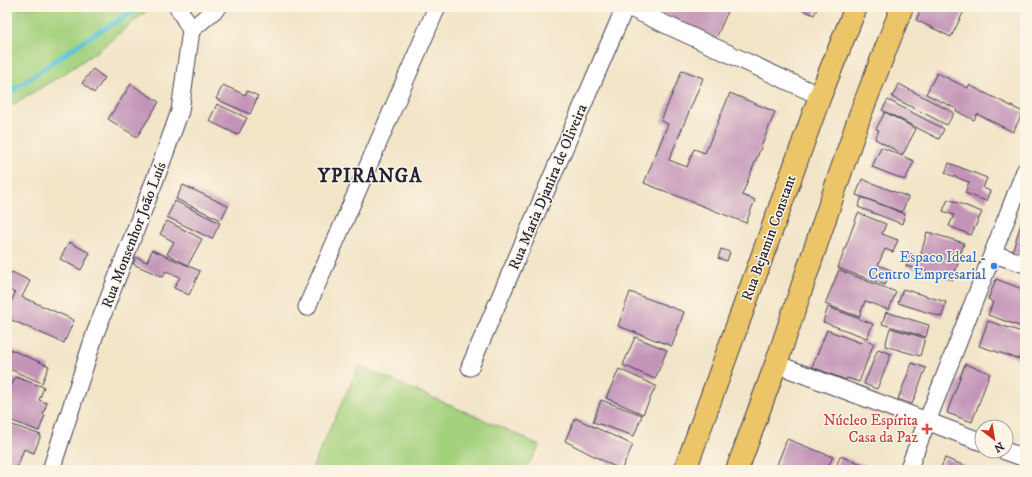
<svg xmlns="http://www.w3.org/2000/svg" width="1032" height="477" viewBox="0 0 1032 477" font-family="'IM FELL DW Pica',serif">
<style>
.green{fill:#a4d17e;stroke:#637a5c}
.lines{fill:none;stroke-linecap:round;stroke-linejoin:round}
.stream{stroke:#5cc4d8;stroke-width:5}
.building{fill:#c394b8}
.minor-casing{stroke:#413f50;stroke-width:19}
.primary-casing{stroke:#413f50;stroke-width:24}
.minor{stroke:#fff;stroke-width:17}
.primary{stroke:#edc569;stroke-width:22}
.shop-dot{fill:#3f7fe0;stroke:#fcf5e5;stroke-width:1.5}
.health-dot{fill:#e0444e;stroke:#fcf5e5;stroke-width:1.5}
.labels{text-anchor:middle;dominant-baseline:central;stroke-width:3;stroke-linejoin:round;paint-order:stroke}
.street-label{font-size:15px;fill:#22223b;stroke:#fcf5e5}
.shop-label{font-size:15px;fill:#366cbe;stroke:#fcf5e5;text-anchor:end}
.health-label{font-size:15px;fill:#be3a42;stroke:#fcf5e5;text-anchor:end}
.district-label{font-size:19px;font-weight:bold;letter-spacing:1px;fill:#22223b;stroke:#fcf5e5}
</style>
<rect width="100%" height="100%" fill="#fcf5e5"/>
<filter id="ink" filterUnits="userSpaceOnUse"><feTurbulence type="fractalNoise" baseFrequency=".025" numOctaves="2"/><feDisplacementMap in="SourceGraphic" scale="8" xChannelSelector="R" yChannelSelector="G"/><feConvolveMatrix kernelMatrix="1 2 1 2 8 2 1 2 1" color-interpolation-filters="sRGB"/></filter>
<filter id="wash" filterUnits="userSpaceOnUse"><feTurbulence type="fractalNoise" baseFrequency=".012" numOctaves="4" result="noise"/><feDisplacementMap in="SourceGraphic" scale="16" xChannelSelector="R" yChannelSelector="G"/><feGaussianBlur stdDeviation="0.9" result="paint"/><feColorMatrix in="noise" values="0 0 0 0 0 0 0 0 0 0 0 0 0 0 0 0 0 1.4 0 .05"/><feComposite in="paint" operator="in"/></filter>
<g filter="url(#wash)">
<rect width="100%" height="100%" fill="#f2e4c7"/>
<path class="green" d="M7,7h140l-3,6 -45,37 -34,23 -58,35z
M359,366l160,69 21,11 -16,24h-213z"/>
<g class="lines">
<path class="stream" d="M7,94l81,-56 53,-31"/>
</g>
<g id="blocks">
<path class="building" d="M646,7h73l9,4 -12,27z
M796,7h22l-4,8z
M922,7h35l7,4 -13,26 -35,-17z
M93,69l12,9 -11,15 -12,-10z
M682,70l21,8 -34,82 18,7 7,-18 11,4 25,-60 45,19 -33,83 13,5 -9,23 -102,-40 24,-59 -7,-3z
M937,73l31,15 1,-3 54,27 -10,20 -36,-18 -3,6 -18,-9 1,-2 -31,-15z
M131,84l28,18 -22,35 -29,-18z
M899,84l55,29 -7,12 -55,-28z
M223,85l22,10 2,-4 11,5 -8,18 -34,-15z
M888,100l56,29 -5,10 -57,-29z
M217,104l30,14 -9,17 -29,-14z
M885,112l31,17 -13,25 -28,-15 4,-9 -3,-1z
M881,147l33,14 -9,19 -33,-13z
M949,163l38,15 -4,10 7,3 -4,10 -21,-8 4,-11 -24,-9z
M862,179l46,18 -6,15 -46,-17z
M183,185l45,21 -7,14 -45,-21z
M862,197l43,17 -3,10 -44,-17z
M948,199l34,13 -11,23 -22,-9 5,-11 -11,-4z
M175,201l45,22 -8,16 -45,-22z
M1025,210v47l-13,-4z
M858,213l28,11 -4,10 16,6 -5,12 -8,-3 -7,16 13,5 -6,15 -47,-17z
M167,221l35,18 -14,26 -21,-11 7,-12 -14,-8z
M927,232l37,11 -11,37 -47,-14 4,-12 10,3z
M69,242l21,11 -9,17 -21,-11z
M721,249l9,3 -3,9 -9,-3z
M152,250l48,21 -11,24 -15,-7 6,-11 -14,-6 -3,6 -30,-13 3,-7 11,5z
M839,270l57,22 -7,18 -24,-9 -6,16 -34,-13z
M12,272l18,9 -8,16 52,23 -10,23 -57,-25v-7l8,-18 -8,-4v-9z
M996,279l29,11v38l-37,-13 5,-13 -5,-3z
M903,289l43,13 -4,15 -44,-14z
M630,292l54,20 -12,34 -54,-20z
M828,307l45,17 -6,14 -44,-16z
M886,312l43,13 -3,12 -44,-13z
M988,321l37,12v9l-6,17 -40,-13z
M890,328l35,10 -5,18 -35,-10z
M827,330l34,13 1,-4 12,4 -15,39 -12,-4 -1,2 -34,-13z
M635,337l32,13 -12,29 -32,-14z
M7,348l42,18 -7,17 -35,-15z
M878,349l13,5 -14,35 -13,-5z
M912,363l14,5 -14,36 -14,-5z
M965,364l25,9 -18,49 -25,-9z
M619,369l37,17 -13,28 -37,-16z
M15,377l29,10 -5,13 8,3 -4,11 2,1 -6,16 -32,-12v-30l3,1z
M601,400l41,15 -8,21 -41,-14z
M575,418l58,27 -12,25 -56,-29z
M7,423l34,12 -7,18 -10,-4 -8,21h-9z
M787,439l46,18 -7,13h-51z
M840,456l36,13v1h-41z
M945,458l30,12h-35z"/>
</g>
</g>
<g filter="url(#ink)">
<use href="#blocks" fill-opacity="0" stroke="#413f50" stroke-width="1"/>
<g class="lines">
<defs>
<path id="minor" d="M178,7l13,23
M628,7l192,89
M993,254l32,10
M307,307l130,-300
M776,364l206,78
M470,367l155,-360
M1005,451l20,7
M51,470l44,-136 66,-170 19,-53 11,-81 27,-23
M908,470l117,-299"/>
<path id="primary" d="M685,470l135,-374 36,-89
M737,470l39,-106 84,-249 42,-108"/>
</defs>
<use href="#minor" class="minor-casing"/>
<use href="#primary" class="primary-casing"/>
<use href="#minor" class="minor"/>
<use href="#primary" class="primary"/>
</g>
</g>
<circle class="shop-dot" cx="994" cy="266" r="4"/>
<path class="health-dot" d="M925 423h4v4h4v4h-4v4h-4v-4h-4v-4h4z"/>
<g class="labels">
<g class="street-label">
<text transform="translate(548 187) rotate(-67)">Rua Maria Djanira de Oliveira</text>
<text transform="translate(134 235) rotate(-69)">Rua Monsenhor João Luís</text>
<text transform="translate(769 238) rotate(-70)">Rua Bejamin Constant</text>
</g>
<g class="shop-label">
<text x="986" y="257">Espaco Ideal -<tspan x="986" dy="17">Centro Empresarial</tspan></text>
</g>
<g class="health-label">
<text x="918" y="420">Núcleo Espírita<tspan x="918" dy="17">Casa da Paz</tspan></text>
</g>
<g class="district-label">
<text x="370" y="176">YPIRANGA</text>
</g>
</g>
<rect width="1032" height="477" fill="none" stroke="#fcf5e5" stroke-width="24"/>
<g transform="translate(994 439) rotate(149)"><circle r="19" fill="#fcf5e5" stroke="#a5a1a1"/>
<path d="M0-3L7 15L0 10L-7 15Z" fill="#c8321e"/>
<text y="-6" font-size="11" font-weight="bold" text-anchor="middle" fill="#22223b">N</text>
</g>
</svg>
